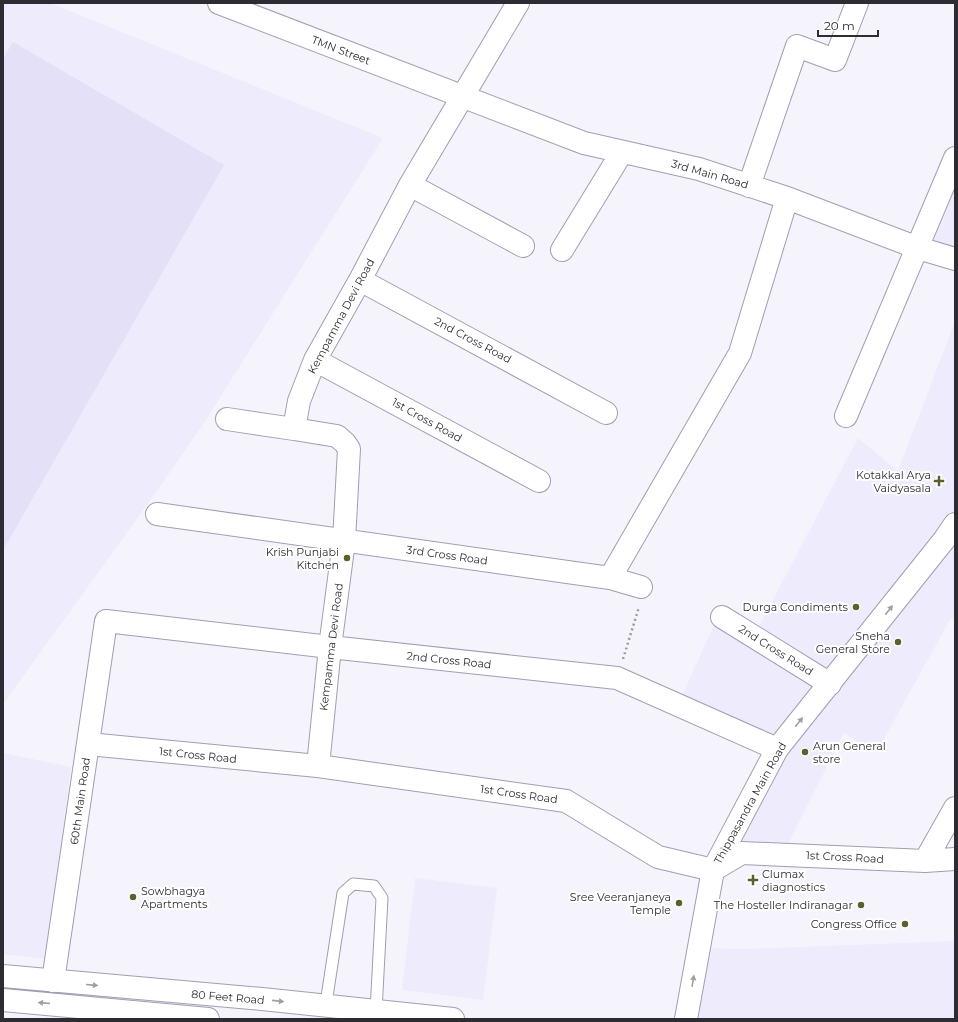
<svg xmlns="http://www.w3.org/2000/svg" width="958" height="1022" viewBox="0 0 958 1022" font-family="Montserrat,sans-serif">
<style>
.built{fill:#edebfc}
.green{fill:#e3e0f8}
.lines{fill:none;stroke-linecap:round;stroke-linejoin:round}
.lane-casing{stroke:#a09eb1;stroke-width:13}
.street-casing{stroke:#a09eb1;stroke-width:24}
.secondary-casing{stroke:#a09eb1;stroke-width:24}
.path{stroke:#9b9aa2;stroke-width:2.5;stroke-dasharray:2 3;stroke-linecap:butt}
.lane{stroke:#fff;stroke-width:11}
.street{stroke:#fff;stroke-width:22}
.secondary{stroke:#fff;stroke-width:22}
.oneway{fill:#a0a0a3}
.poi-dot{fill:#5d5f2d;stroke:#fff;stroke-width:1.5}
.labels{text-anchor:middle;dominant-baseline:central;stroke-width:4;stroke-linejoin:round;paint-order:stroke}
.street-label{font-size:11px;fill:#2d2c33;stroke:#fff}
.poi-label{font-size:11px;fill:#2d2c33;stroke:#fff;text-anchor:end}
</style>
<rect width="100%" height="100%" fill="#f5f4fc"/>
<path class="built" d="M3,3h47l333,135 -179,285 -57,82 -144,199z
M955,167v86l-32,-10z
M955,321v191l-17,24 -166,203 -90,-43 36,-80 35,22 105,-200 40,33z
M955,538v82l-4,-2 -75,135 -32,-20 -56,111h-52l48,-92z
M3,753l68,14 -25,192 -43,-5z
M415,878l82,10 -14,112 -81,-10z
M955,941v78h-261l13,-71 39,1z"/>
<path class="green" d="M13,42l211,123 -221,385v-491z"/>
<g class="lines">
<defs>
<path id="lane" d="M326,1007l2,-17 15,-97 10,-9 21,2 8,12 -6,113"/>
<path id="street" d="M219,3l365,140 115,26 88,29 131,50 37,11
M410,185l113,61
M749,186l48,-140 38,14 22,-57
M562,250l60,-98
M360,280l246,133
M315,360l224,121
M846,416l109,-258
M227,419l67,10
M157,514l453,64 31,9
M610,578l130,-225 47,-155
M722,617l108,67
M88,744l230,22 248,35 92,56 55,13 29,-17 183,8 30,-2
M318,766l12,-119 14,-106 5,-92 -4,-6 -8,-7 -43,-7 5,-28 16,-41 45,-80 50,-95 108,-182
M925,861l30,-53
M53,981l53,-360 224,26 287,31 160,71"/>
<path id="secondary" d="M3,976l259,23 191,20
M3,1000l205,19
M686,1019l27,-149 64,-121 167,-209 11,-16"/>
</defs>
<use href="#lane" class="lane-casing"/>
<use href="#street" class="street-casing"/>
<use href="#secondary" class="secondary-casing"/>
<path class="path" d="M623,659l16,-52"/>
<use href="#lane" class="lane"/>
<use href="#street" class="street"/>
<use href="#secondary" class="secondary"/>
</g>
<defs><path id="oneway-solid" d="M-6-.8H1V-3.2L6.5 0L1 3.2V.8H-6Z"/></defs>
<g class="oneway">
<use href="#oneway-solid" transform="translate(889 610) rotate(-52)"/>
<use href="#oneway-solid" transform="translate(799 722) rotate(-51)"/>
<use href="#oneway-solid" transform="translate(693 981) rotate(-80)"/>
<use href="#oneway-solid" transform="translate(92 985) rotate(5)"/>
<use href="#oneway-solid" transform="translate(278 1001) rotate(6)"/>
<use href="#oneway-solid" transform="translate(44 1003) rotate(-175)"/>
</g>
<g class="poi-dot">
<path d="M937 475h4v4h4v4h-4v4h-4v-4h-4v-4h4z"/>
<circle cx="347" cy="558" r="4"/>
<circle cx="856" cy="607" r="4"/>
<circle cx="898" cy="642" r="4"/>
<circle cx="805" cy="752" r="4"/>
<path d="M751 874h4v4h4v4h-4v4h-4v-4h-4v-4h4z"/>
<circle cx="133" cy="897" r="4"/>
<circle cx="679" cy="903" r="4"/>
<circle cx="861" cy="905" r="4"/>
<circle cx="905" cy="924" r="4"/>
</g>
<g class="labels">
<g class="street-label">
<text transform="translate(341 50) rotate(21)">TMN Street</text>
<text transform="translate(710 174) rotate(16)">3rd Main Road</text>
<text transform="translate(341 316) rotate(-62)">Kempamma Devi Road</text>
<text transform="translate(473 340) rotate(28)">2nd Cross Road</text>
<text transform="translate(427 420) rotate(29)">1st Cross Road</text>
<text transform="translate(447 555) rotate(8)">3rd Cross Road</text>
<text transform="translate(331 647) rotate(-83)">Kempamma Devi Road</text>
<text transform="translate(776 650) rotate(32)">2nd Cross Road</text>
<text transform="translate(449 660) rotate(6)">2nd Cross Road</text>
<text transform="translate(198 755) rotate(6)">1st Cross Road</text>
<text transform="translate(519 794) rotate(8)">1st Cross Road</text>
<text transform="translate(80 801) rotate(-82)">60th Main Road</text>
<text transform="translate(750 803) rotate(-61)">Thippasandra Main Road</text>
<text transform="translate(845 857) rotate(3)">1st Cross Road</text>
<text transform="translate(228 997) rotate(5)">80 Feet Road</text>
</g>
<g class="poi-label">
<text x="931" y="475">Kotakkal Arya<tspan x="931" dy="13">Vaidyasala</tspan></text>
<text x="339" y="552">Krish Punjabi<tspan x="339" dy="13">Kitchen</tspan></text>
<text x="848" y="607">Durga Condiments</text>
<text x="890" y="636">Sneha<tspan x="890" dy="13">General Store</tspan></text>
<text x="813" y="746" text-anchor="start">Arun General<tspan x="813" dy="13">store</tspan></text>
<text x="762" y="874" text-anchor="start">Clumax<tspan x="762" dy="13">diagnostics</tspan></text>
<text x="141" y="891" text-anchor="start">Sowbhagya<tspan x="141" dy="13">Apartments</tspan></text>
<text x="671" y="897">Sree Veeranjaneya<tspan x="671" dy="13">Temple</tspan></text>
<text x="853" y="905">The Hosteller Indiranagar</text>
<text x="897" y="924">Congress Office</text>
</g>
</g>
<rect width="958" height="1022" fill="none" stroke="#2d2c33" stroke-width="8"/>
<path d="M818 30v6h60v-6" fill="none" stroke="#2d2c33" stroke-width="2"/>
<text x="824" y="30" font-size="12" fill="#2d2c33" stroke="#ffffff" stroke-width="3" paint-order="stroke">20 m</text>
</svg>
